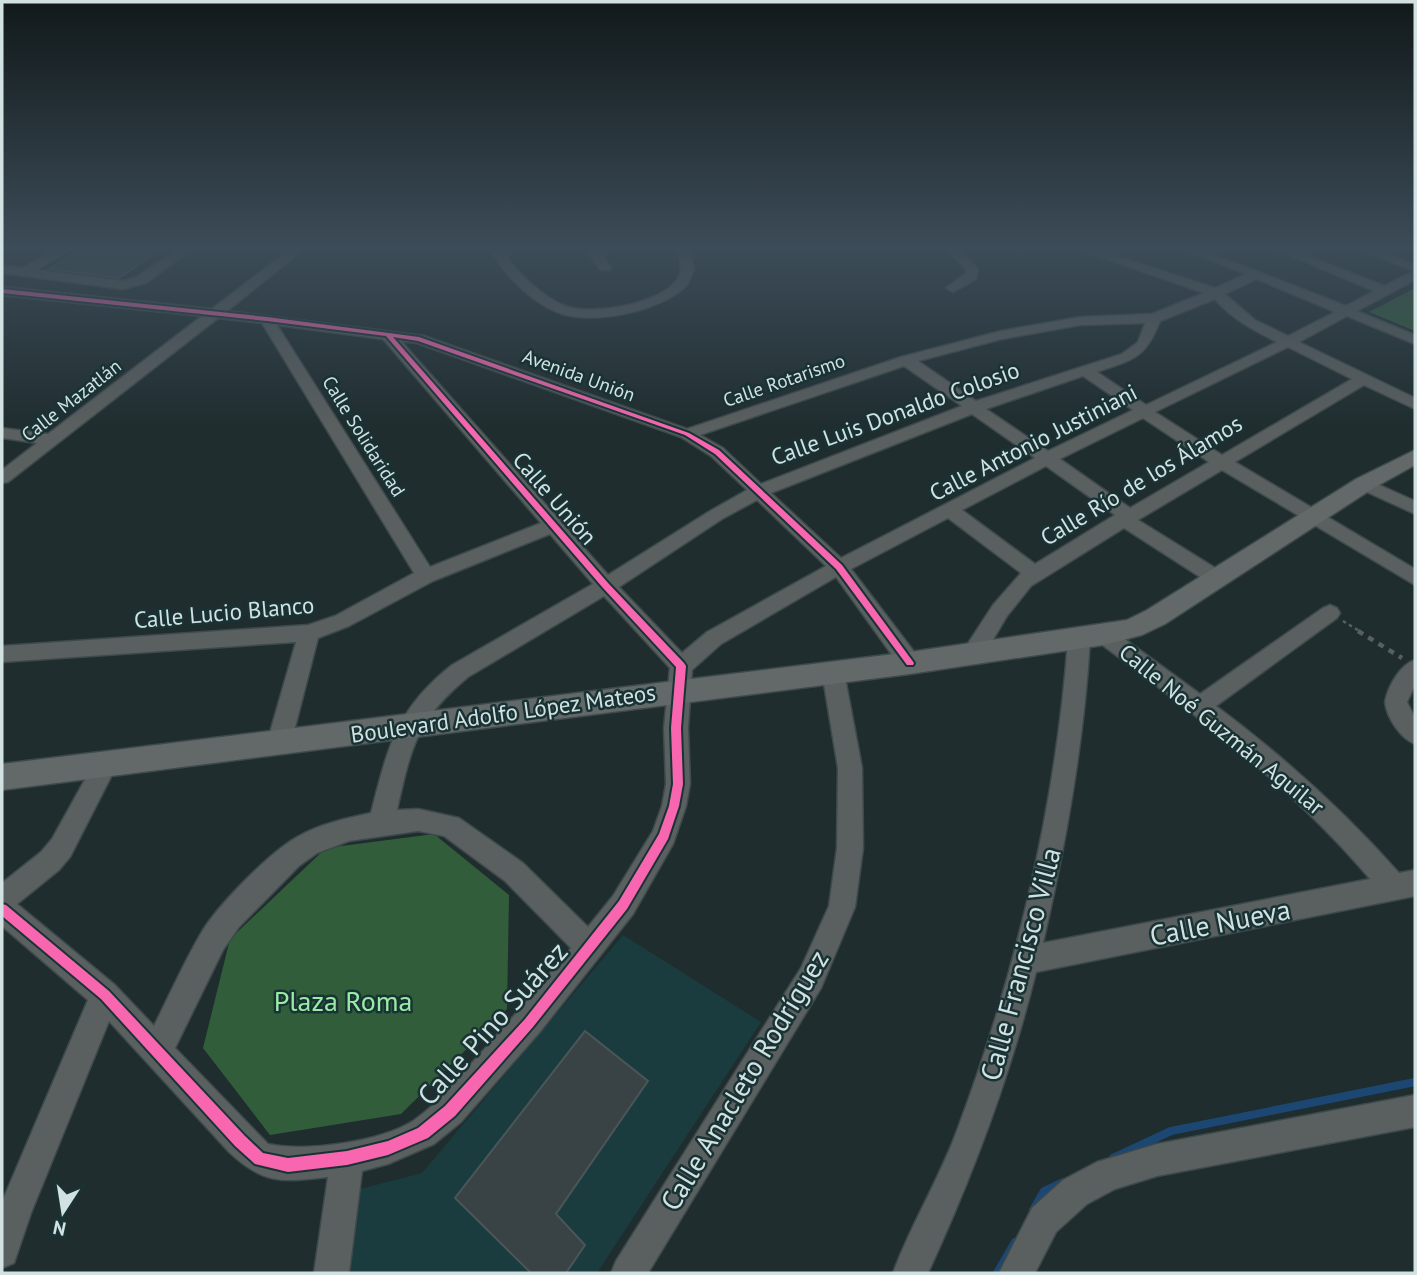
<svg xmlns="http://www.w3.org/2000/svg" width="1417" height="1275" viewBox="0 0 1417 1275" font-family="'PT Sans',sans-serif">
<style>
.built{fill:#1a3c3e}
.green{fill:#325d3b}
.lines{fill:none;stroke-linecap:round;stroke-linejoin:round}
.stream{stroke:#1c4773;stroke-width:8}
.building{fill:#394346;stroke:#4b5658;stroke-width:2}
.minor-casing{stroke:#3d494a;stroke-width:3}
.major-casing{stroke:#3d494a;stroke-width:3}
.path-far1{stroke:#595f5f;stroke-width:2.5;stroke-dasharray:3.5 3.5;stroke-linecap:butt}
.path{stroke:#595f5f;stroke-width:4.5;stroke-dasharray:6 6;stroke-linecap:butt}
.minor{fill:#5a5f5f;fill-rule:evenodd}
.major{fill:#626968;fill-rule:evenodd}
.cycleway-casing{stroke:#193335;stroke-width:4}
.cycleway{fill:#f766af;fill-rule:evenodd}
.labels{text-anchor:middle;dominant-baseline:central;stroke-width:5;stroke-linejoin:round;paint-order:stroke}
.far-street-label{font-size:19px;fill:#d2e1e2;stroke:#193335}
.street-label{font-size:23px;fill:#d2e1e2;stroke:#193335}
.near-street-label{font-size:28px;fill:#d2e1e2;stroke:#193335}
.near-park-label{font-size:28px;fill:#99eba5;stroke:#193335}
</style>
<rect width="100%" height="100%" fill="#1f2d2f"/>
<path class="built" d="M623,935l138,87 -164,251h-250l9,-83 66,-17z"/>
<path class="green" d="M1415,288v43l-46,-19z
M434,834l75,61 -2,114 -106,105 -131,21 -67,-87 27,-109 96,-91z"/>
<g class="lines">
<path class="stream" d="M1113,1158l58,-27 244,-49
M1033,1210l11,-19 19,-9
M997,1273l18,-31"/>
</g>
<path class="building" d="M79,250h81l-41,28 -70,-9z
M585,1031l63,50 -92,133 29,31 -19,28h-35l-76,-75z"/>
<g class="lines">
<defs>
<path id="minor" d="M53,250h15l-31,20 86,11 13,-4 41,-27 11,2 -42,31 -23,6 -121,-16v-8l20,3z
M289,250h14l-76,61 197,25 263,93 214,-72 100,-26 79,-14 72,-3 52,-21 -124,-43h18l117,38 31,-14 -61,-24h17l144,56 28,-15 -97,-41h17l90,36 30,-15 -54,-21h17l38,14v16l-58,31 58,24v9l-68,-28 -48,26 116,56v11l-51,-24 -129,77 180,107v16l-193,-115 -84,50 87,54 3,5 -3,5h-14l-87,-56 -93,58 -24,30 -26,44 -8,2 -8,-2 -3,-6 3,-6 28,-43 28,-32 -73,-55 -97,51 67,88 3,6 -3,6 -8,2 -8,-2 -66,-92 -115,67 -29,26 -4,58 2,56 -4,22 -13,38 -40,70 -94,119 -78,89 -27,22 -46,20 -26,7 -13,102h-35l14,-96c-45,5 -64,8 -99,-25l-120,-131 -78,192 -17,50 -12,5v-66l86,-202 -86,-74v-43l39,-31 11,-13 46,-83 8,-3 8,3 4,7 -48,94 -11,13 -42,34 98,81 39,41c16,-32 31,-66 49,-96 17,-27 69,-80 96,-94 21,-12 48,-18 72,-23 17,-66 25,-104 81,-148l141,-81 -43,-50 -117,47 -84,45 -31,12 -27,105 -4,7 -8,3 -8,-3 -4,-7 29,-101 -294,20v-16l306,-21 27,-9 79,-43 -152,-250 -44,-5 -210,164 -6,1v-13l35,-27 -35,-5v-10l46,6 154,-118 -200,-21v-8l210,22zM1257,279l78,33 -47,24 -33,-16 -30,-26zM1215,299c17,20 38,31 62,43l-131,63 -49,-33c37,-13 48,-13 63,-51zM1145,323l-7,19 -16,12 -146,47 -58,-40 84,-22 78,-14zM277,325l106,14 158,184 -111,44zM401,341l16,2 264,94 30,19 36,34 -37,21 -102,64zM1288,347l64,32 -130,76 -67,-43zM904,366l58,40 -201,78 -38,-36 -23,-13zM1083,376l50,34 -85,41 -62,-42zM972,414l63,44 -194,100 -70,-65zM1143,418l66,44 -79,46 -70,-49zM1046,466l69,49 -80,49 -73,-54zM757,500l69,66 -119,66 -25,21 -63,-66 103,-68zM604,596l66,72 -6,60 2,56 -4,22 -9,25 -40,65 -25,31 -65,-64 -64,-45 -41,-9 -21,1c14,-62 19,-90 71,-133zM418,831l26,5 61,45 66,67c-33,40 -66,79 -101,117 -18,20 -35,41 -57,56 -33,21 -108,31 -145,23l-93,-96 48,-98 16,-23 60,-61 18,-13 32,-12z
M490,250h12c14,21 41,49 66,57 26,8 90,-3 108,-26 8,-10 4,-20 1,-31h12l5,18c-2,6 -4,14 -9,19 -27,25 -94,39 -128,25 -27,-11 -53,-38 -67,-62z
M586,250h12l13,17 -1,3h-10z
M946,250h14l18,19 -2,10 -23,13 -7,-4 19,-14 1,-5z
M1364,478l51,23v13l-57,-26 -3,-4 3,-4z
M1330,605l7,3 3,5 -3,5 -121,88c67,50 128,105 183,167l16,-3v26l-379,76c-26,105 -63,203 -108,301h-35c18,-49 47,-95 65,-145 58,-155 98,-323 110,-488l4,-6 7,-2 7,2 4,6c-6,102 -24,203 -47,303l327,-64c-79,-93 -176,-166 -273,-238l-3,-6 3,-6 7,-2 7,2 89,65 123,-86z
M1415,660v25l-8,17 8,16v26c-15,-6 -28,-26 -30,-42 3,-16 15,-37 30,-42z
M833,663l8,3 3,6 18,96 1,80 -8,59 -34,81 -173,285h-37l5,-12 185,-293 28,-62 8,-58 1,-80 -16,-96 3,-6z
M1415,1095v32l-258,49 -42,13 -28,15 -31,28 -21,41h-36l33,-65 31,-28 34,-18 60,-18z"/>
<path id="major" d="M1415,450v15l-43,24 -207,135 -23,11 -38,10 -194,29 -908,116v-26l908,-112 217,-32 20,-10 209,-131z"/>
</defs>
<use href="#minor" class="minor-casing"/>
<use href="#major" class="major-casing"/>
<path class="path-far1" d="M1343,621l18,11"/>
<path class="path" d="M1358,631l44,27"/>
<use href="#minor" class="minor"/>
<use href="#major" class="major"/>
<defs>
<path id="cycleway" d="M2,289l265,28 152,20 270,96 30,17 123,115 72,98 -1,2h-6l-71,-96 -121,-115 -30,-19 -267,-94 -25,-4 216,247 75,79 2,3 -5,62 2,56 -4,22 -11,33 -41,70 -94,118 -78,89 -27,22 -40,17 -41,10 -59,7 -33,-8 -20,-18 -134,-147 -99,-83v-12l4,1 103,86 136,145 18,17 25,5 59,-7 41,-10 30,-13 27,-22 80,-87 94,-118 40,-67 10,-28 4,-22 -2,-56 5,-61 -73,-79 -217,-252 -119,-15 -265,-28z"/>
</defs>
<use href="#cycleway" class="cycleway-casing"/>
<use href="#cycleway" class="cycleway"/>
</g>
<linearGradient id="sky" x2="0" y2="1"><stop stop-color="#11191a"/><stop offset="0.58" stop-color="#3c4c58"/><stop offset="1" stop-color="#3c4c58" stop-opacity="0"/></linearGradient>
<rect width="1417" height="428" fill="url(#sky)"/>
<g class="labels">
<g class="far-street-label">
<text transform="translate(579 375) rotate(20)">Avenida Unión</text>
<text transform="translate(784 380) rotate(-19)">Calle Rotarismo</text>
<text transform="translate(71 400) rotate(-38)">Calle Mazatlán</text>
<text transform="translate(364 436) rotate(58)">Calle Solidaridad</text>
</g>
<g class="street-label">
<text transform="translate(895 413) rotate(-20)">Calle Luis Donaldo Colosio</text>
<text transform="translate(1033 442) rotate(-27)">Calle Antonio Justiniani</text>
<text transform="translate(1141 480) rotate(-31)">Calle Río de los Álamos</text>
<text transform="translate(555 498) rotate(49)">Calle Unión</text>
<text transform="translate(224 612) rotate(-5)">Calle Lucio Blanco</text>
<text transform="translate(503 713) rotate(-8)">Boulevard Adolfo López Mateos</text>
<text transform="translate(1222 729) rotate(39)">Calle Noé Guzmán Aguilar</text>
</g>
<g class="near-street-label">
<text transform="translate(1220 922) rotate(-11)">Calle Nueva</text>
<text transform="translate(1020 964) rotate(-75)">Calle Francisco Villa</text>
<text transform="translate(492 1023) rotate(-48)">Calle Pino Suárez</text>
<text transform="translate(744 1080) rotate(-59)">Calle Anacleto Rodríguez</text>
</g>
<g class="near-park-label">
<text x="343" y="1000">Plaza Roma</text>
</g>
</g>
<rect width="1417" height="1275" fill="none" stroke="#d2e1e2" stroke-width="7"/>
<g transform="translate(63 1212) rotate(192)" stroke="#193335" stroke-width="5" paint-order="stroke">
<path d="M0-5L12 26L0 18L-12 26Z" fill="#d2e1e2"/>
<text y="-10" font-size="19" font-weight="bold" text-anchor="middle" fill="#d2e1e2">N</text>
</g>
</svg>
